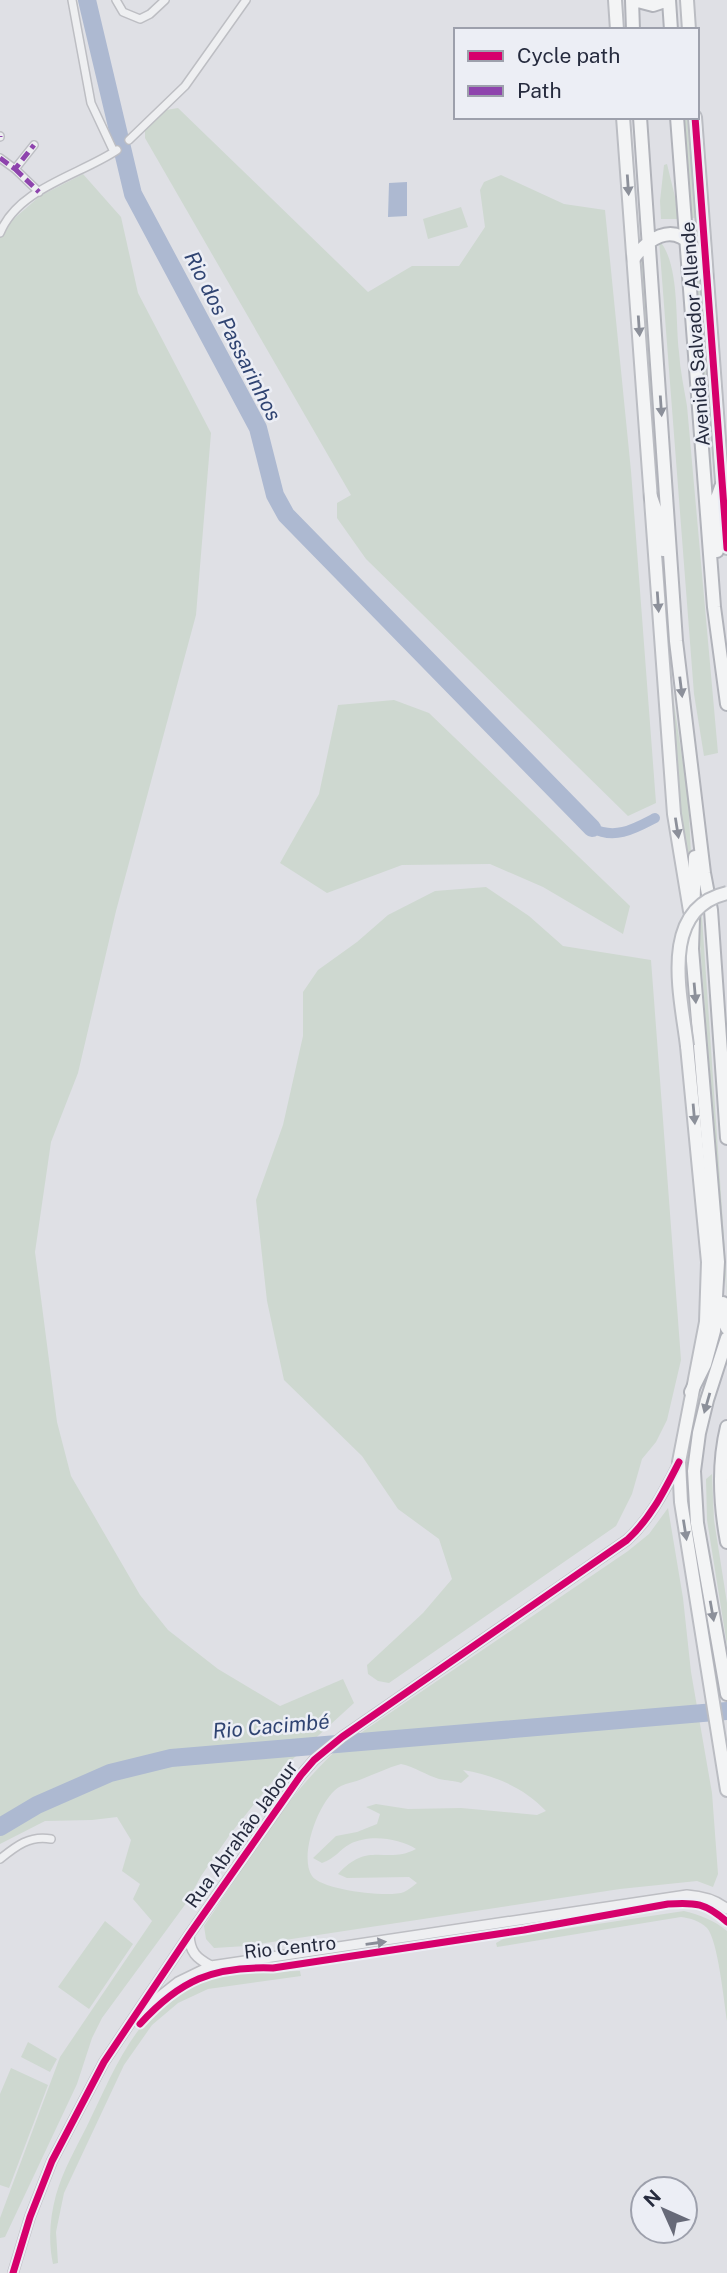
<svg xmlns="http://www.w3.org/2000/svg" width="727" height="2273" viewBox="0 0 727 2273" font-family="'Public Sans',sans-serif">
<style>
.green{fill:#ced8d0;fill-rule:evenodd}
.water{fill:#adb9d1}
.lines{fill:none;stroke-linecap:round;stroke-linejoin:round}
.canal{stroke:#adb9d1;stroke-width:10}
.river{stroke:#adb9d1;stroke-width:18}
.minor-casing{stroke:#bdbec3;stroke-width:10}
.tertiary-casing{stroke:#bdbec3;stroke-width:12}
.primary-casing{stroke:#bbbdc3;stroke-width:16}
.trunk-casing{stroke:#b1b3ba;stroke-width:16}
.minor{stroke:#eeeff1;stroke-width:7}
.tertiary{stroke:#eeeff1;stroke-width:9}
.primary{stroke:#f3f4f5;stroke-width:12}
.trunk{stroke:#f3f4f5;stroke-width:12}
.primary-bridge-casing{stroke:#bbbdc3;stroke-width:16;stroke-linecap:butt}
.primary-bridge{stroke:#f3f4f5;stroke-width:12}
.quiet{stroke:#8e44ad;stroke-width:5;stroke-dasharray:10 5;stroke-linecap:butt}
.cycleway-casing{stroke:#eceef5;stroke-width:11}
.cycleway{stroke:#d6006c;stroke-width:7}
.oneway{fill:#8c909a}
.oneway2{fill:#8a8d98}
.labels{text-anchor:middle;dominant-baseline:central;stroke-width:5;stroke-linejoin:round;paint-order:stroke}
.street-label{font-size:19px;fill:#262b3e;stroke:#eceef5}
.water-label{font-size:21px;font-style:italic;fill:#304472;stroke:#eceef5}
</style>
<rect width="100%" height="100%" fill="#dfe0e5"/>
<path class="green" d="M178,108l190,184 44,-26h47l26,-39 -5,-37 4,-8 17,-7 63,29 41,6 26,261 25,332 -28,13 -262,-257 -29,-41v-15l14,-8 -206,-357v-9l21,-19z
M683,117h7l7,101h-7z
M667,164l8,33 3,22h-17l-1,-18 4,-36z
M83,174l38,43 17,76 73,140 -15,182 -80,296 -38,162 -27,69 -16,110 22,170 14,54 69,119 28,35 50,39 62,37 63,-27 11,24 -70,64 -53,66 -30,43 -14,26 -85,116 -10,20 -15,46 -72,153 -5,1v-20l60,-161 92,-136 -19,-22 7,-15 -18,-13 9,-31 -14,-23 -25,3 -47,1 -45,23v-1610l2,-5 38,-33z
M461,207l7,20 -40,12 -5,-20z
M659,240c21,24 16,80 20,112 1,18 5,36 8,54l31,347 -14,3 -10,-62z
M642,255l3,5 20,270 -4,-10c-6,-85 -15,-169 -23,-254z
M700,274l15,254 -3,7 -16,-260z
M660,559h2l12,145 14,92 4,77 -2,1 -11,-68z
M394,700l35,13 201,193 -7,28 -80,-47 -53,-23 -88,1 -75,28 -47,-30 39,-69 19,-89z
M486,887l43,29 34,30 88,14 30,400 -14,60 -11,22 -14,17 -10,35 -16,32 -227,157 -11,-2 -10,-7 -1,-9 56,-52 29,-34 -13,-40 -41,-30 -36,-53 -78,-76 -17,-79 -11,-101 27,-75 20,-89v-44l15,-22 39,-28 31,-27 47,-24z
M700,888l25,365 2,47 -30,-395z
M712,1474l2,46 13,83v42l-20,-125 -1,-41z
M668,1508l15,90 8,74 21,121 6,81 -5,13 -16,-6 -77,8 -374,57 -32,2 -8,-9 -2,-13c42,-61 80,-129 136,-179l288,-196 21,-17zM401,1764c14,3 25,11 38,15 8,2 14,1 22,4l8,-7 -6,-6c31,5 62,18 83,41l-9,4 -76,-7 -53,1 -32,-5 -10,3 14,7 -3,10 -20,8 -21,4 -23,22 9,5c14,-5 17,-13 28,-19 19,-10 49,-6 66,5 -30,16 -47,-9 -78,25l9,4 62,-1 8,6c-4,3 -9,7 -13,9 -15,6 -83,-2 -92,-16 -14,-20 8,-80 29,-90 6,-3 14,-4 21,-7 13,-5 25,-11 39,-15z
M684,1911c16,4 30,9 43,20v90c-3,-19 -9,-81 -20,-93 -7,-7 -17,-10 -26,-11l-184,30 -1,-4 9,-5z
M105,1921l28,23 -44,65 -31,-22z
M300,1971l1,5 -93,13 -30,14 -26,22 -28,40 -60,128 -8,39 2,31 -5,1c-5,-23 -3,-47 3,-69 7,-25 20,-47 31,-69 25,-51 48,-114 103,-140 35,-17 72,-14 110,-15z
M28,2042l29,17 -7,13 -29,-15z
M11,2068l37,17 -39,103 -9,-3v-91z"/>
<path class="water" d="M407,182v34l-19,1 1,-34z"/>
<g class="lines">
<path class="canal" d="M592,828c23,12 42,1 63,-10"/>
<path class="river" d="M87,0l46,194 125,234 17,67 11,20 306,313
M0,1827l37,-22 73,-32 61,-15 556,-47"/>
<defs>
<path id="minor" d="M72,0l19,103 23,49
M116,0l7,12 17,7 10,-5 15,-14
M0,137v-1
M129,140l56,-54 61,-86
M0,158l15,11 19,-24
M15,169l24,23
M0,233c18,-45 80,-58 117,-83
M0,1859c16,-13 30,-24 51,-20"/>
<path id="tertiary" d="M189,1935c1,17 7,23 22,31
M145,2008l33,-26 33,-16 476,-71c15,1 28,4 40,14
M13,2273l17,-56 22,-56 52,-99 85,-127 112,-160 13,-15 28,-23 285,-197c23,-21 37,-48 51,-76"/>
<path id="primary" d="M615,0l2,30
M687,0l2,30
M623,117l51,697 16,97
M695,117l32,431
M687,1046l21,216 -2,60 -27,140 2,40 46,288"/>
<path id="trunk" d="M632,0l1,30
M634,0l19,5 15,-5
M669,0l2,30
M640,117l36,524 28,232 7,37 16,228
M677,117l37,490 13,97
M634,258c13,-18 37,-36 57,-13 8,9 9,22 15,31
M651,497l7,20 5,33
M717,551l-1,-50 5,-14
M723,1303v16l4,9
M727,1338l-20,62 -8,33 -5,38 3,52 30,171
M691,1392l14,-28 9,-33 4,-69 -26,-313 3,-92
M727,1427c-9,37 -7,77 0,115"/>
</defs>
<use href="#minor" class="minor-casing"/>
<use href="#tertiary" class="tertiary-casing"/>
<use href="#primary" class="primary-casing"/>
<use href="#trunk" class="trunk-casing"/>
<use href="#minor" class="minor"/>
<use href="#tertiary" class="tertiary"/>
<use href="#primary" class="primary"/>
<use href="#trunk" class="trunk"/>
<defs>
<path id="primary-bridge" d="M687,1046c-6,-50 -29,-137 40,-153"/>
</defs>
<use href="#primary-bridge" class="primary-bridge-casing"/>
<use href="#primary-bridge" class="primary-bridge"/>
<path class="quiet" d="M0,137v-1
M0,158l15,11 19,-24
M15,169l24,23"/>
<defs>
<path id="cycleway" d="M695,117l32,431
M140,2024c40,-44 73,-58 133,-56l251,-38 144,-26c27,-2 38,-1 59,18
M13,2273l17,-56 22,-56 52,-99 85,-127 112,-160 13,-15 28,-23 285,-197c24,-22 37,-49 52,-78"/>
</defs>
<use href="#cycleway" class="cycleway-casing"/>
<use href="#cycleway" class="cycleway"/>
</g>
<defs><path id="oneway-solid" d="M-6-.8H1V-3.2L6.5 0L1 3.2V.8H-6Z" transform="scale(1.75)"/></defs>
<g class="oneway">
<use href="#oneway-solid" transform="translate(628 185) rotate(86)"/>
<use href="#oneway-solid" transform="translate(639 326) rotate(86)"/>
<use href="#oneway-solid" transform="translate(661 406) rotate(86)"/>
<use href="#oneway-solid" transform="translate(658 602) rotate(86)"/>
<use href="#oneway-solid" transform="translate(681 687) rotate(83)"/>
<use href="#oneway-solid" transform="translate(677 828) rotate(81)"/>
<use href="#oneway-solid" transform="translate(695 993) rotate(85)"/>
<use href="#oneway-solid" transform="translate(694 1114) rotate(85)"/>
<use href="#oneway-solid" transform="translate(707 1403) rotate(106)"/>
<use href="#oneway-solid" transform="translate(685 1530) rotate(81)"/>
<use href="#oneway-solid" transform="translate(712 1611) rotate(80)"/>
</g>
<use class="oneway2" href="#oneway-solid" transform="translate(376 1943) rotate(-8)"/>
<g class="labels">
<g class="street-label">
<text transform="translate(695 334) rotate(-94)">Avenida Salvador Allende</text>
<text transform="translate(241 1834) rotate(-54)">Rua Abrahão Jabour</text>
<text transform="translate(290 1947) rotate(-6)">Rio Centro</text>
</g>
<g class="water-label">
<text transform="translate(233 336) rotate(63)">Rio dos Passarinhos</text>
<text transform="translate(271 1726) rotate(-5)">Rio Cacimbé</text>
</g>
</g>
<rect x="454" y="28" width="245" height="91" fill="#eceef5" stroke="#9da0ac" stroke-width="2"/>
<rect x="468" y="51" width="35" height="10" fill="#d6006c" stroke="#9da0ac" stroke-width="2"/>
<text x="517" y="63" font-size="21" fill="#262b3e">Cycle path</text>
<rect x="468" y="86" width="35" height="10" fill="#8e44ad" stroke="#9da0ac" stroke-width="2"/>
<text x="517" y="98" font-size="21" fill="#262b3e">Path</text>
<g transform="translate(664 2210) rotate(315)"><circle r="33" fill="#eceef5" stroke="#9da0ac" stroke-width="2"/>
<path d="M0-5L12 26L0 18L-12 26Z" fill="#676a78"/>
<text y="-10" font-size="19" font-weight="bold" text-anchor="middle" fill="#262b3e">N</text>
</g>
</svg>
